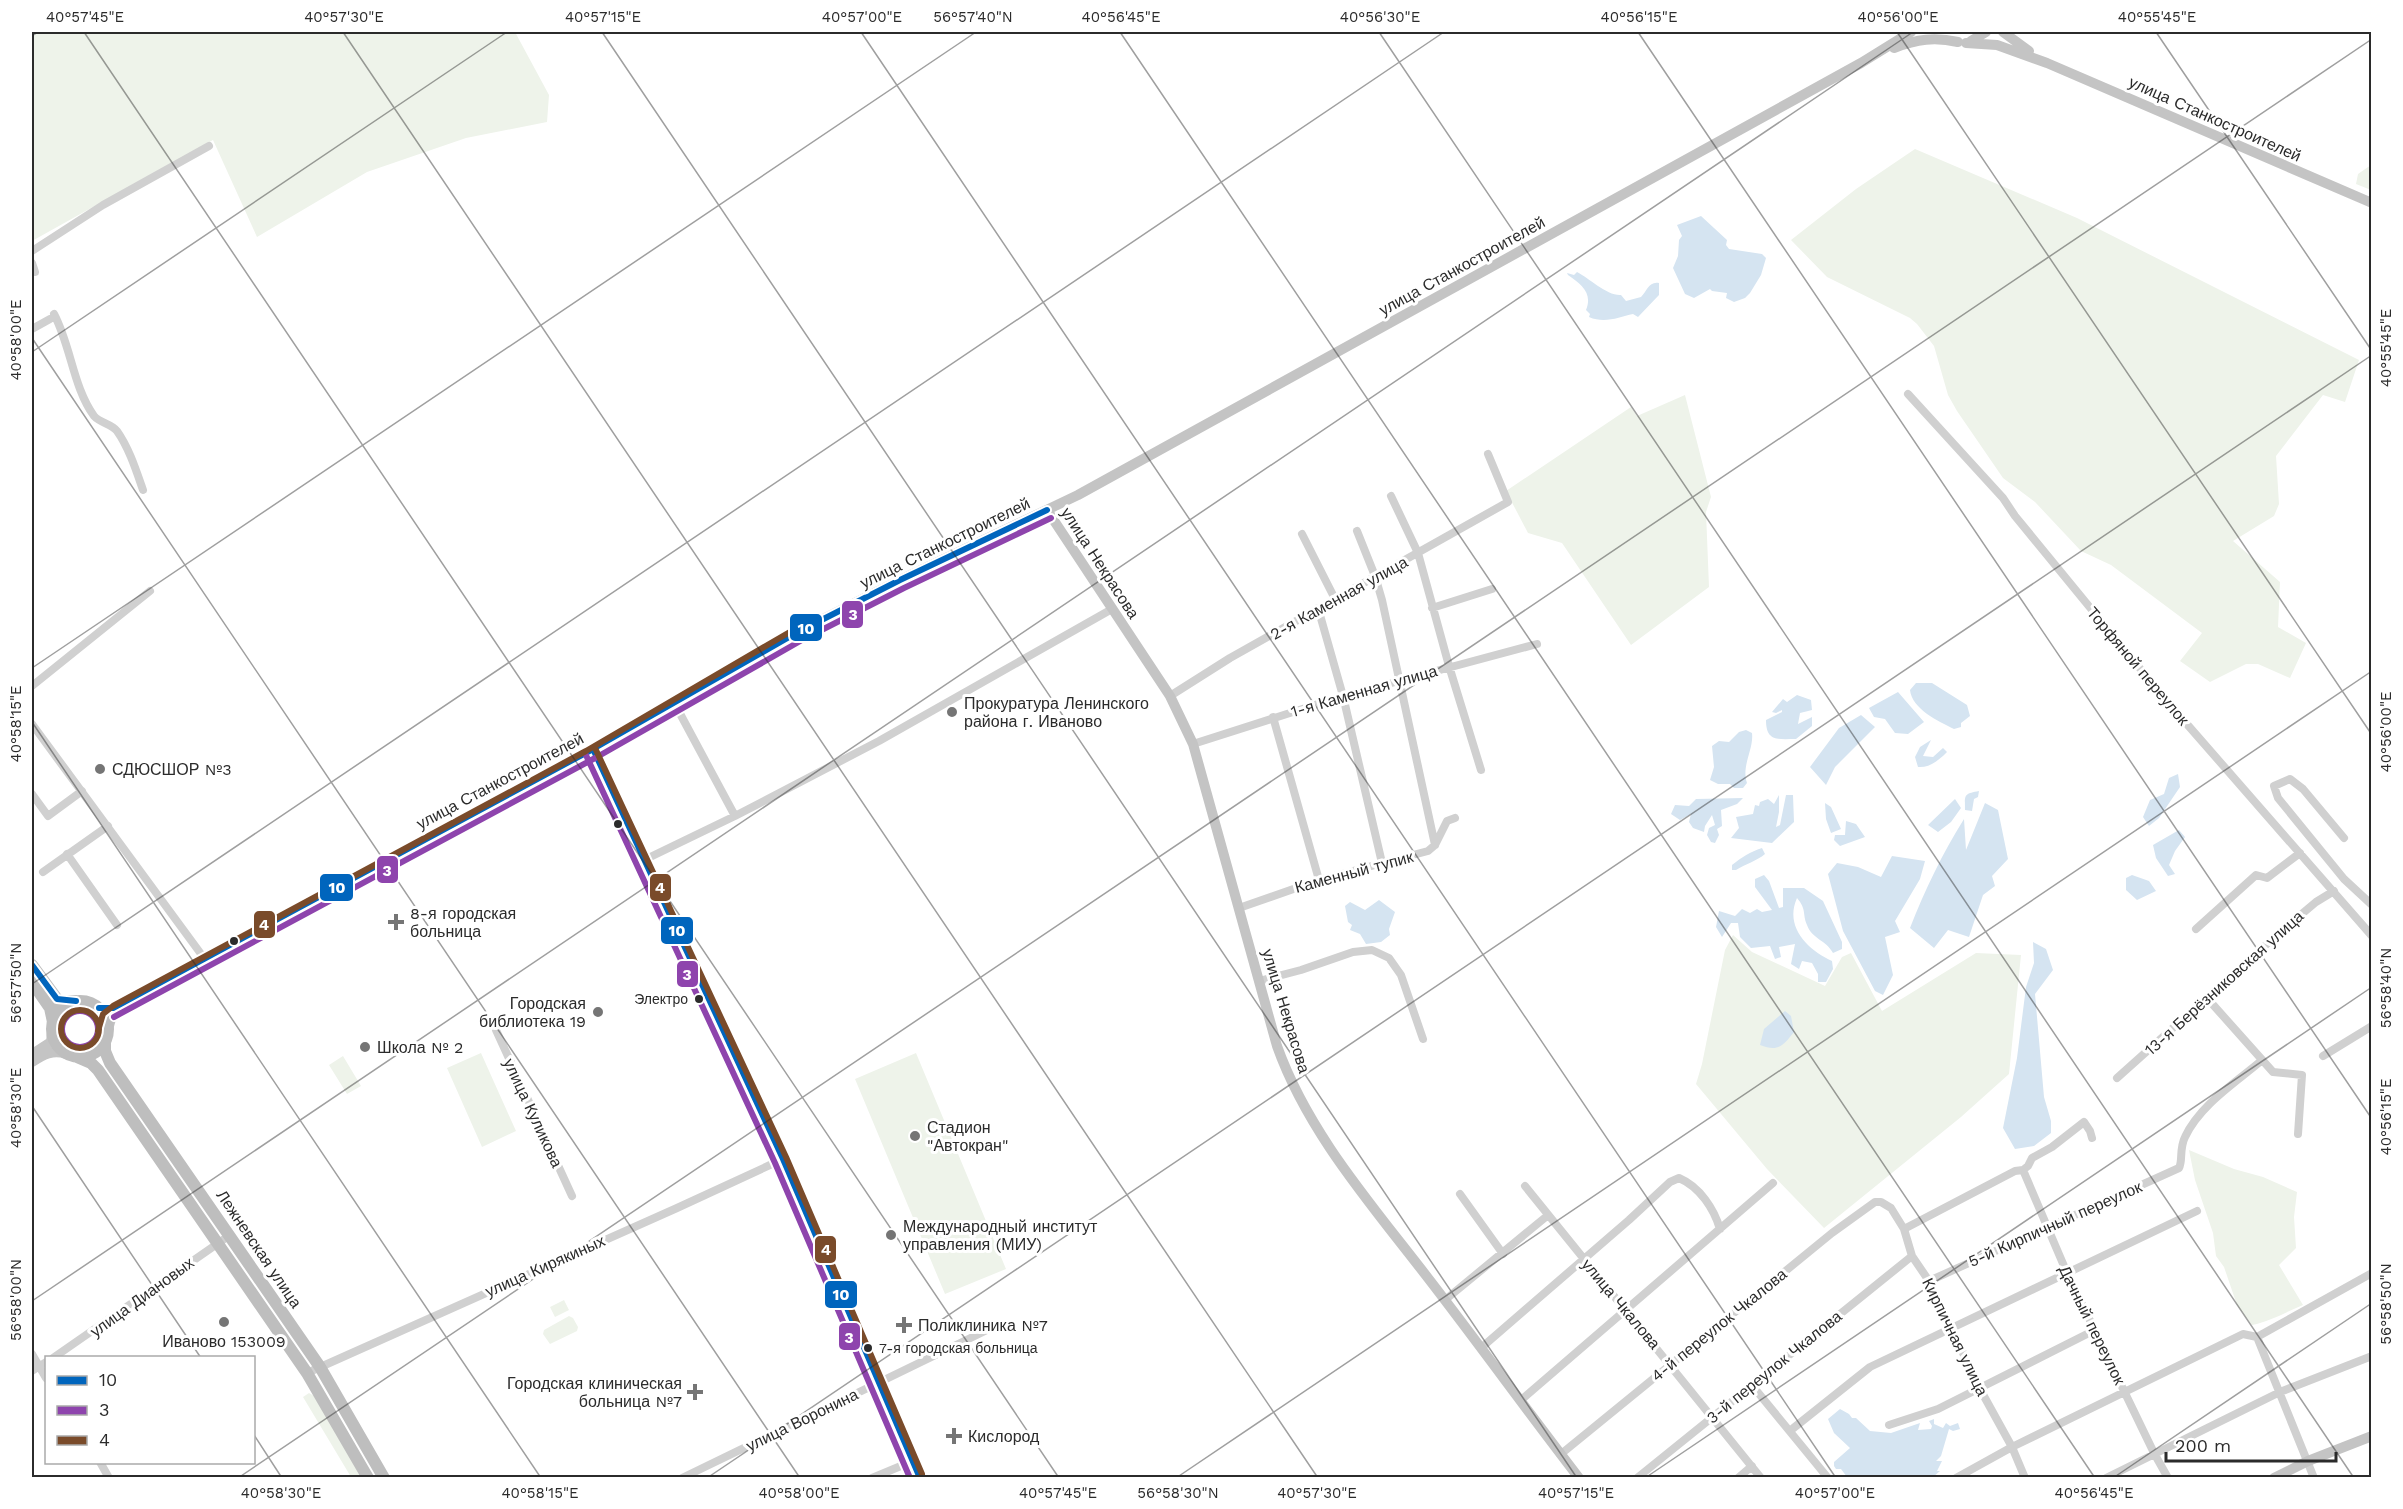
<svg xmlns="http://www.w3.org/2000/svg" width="2403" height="1509" viewBox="0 0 2403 1509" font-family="'Work Sans',sans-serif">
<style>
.green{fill:#eef3ea}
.water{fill:#d5e4f1}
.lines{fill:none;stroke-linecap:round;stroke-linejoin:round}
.minor{stroke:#d0d0d0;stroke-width:8}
.major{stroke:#c4c4c4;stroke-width:10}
.highway{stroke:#bebebe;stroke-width:12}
.bus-1-casing{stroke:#fff;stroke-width:10}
.bus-2-casing{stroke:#fff;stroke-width:10}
.bus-3-casing{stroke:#fff;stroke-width:10}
.bus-1{stroke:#0065bd;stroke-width:6}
.bus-2{stroke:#8e44ad;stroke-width:6}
.bus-3{stroke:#7a4b2a;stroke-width:6}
.ticks{fill:none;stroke:#2b2b2b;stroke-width:1.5;stroke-opacity:0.45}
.poi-dot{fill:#757575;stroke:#fff;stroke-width:2}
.bus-dot{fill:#2b2b2b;stroke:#fff;stroke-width:2}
.labels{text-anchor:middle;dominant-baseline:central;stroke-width:6;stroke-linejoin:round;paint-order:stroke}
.bus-label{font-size:14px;fill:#2b2b2b;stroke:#fff;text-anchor:end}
.street-label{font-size:16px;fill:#2b2b2b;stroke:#fff}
.poi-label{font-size:16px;fill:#2b2b2b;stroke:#fff;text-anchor:start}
.line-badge{stroke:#fff;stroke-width:2}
.badge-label{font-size:16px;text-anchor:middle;font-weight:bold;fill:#fff}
.neatline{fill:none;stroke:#2b2b2b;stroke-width:2}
.ticks-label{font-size:15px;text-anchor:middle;fill:#2b2b2b}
</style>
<rect width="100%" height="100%" fill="#fff"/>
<path class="green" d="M32,32h483l34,63 -2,27 -81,16 -99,34 -110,65 -44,-97 -181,101z
M1915,149l162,69 282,142 -14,42 -22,-7 -47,61 3,48 -5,12 -41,25 47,41 -2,45 28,16 -16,35 -32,-14h-12l-36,18 -30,-21 22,-28 -91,-68 -30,-14 -46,-49 -32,-24 -46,-67 -9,-16 -14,-49 -17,-22 -7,-6 -83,-41 -36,-37 65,-51z
M2371,165v25l-15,-6 2,-10z
M1685,395l26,102 -5,15 3,75 -78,58 -69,-102 -34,-10 -22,-42 125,-84 6,9z
M1733,935l19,17 73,34 17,-29 9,-4 31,58 94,-58 45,2 -12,119 -48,43 -137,111 -57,-59 -71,-85 6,-20 23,-114z
M481,1053l35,78 -34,16 -35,-79z
M916,1053l90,216 -61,25 -90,-215z
M343,1056l18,30 -14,8 -18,-29z
M2189,1150l45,19 29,8 34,15 -3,25 2,31 -17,17 24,40c-17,7 -32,16 -51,20l-15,-20 -13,-38 -8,-11 -3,-23 -18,-53z
M564,1300l5,10 -14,7 -5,-10z
M569,1316l4,2 5,9 -1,4 -27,13 -7,-10 1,-4z
M309,1393l5,3 48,81h-11l-48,-80z"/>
<path class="water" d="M1701,216l26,24 -1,5 3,4 33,5 4,4 -5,17 -11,18 -5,5 -11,4 -8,-4 1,-5 -15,-2 -2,-2 -16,9 -9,-4 -12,-26 5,-12 1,-16 3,-4 -5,-11z
M1577,272c12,6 30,24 44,23l5,6 15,-4c6,-6 8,-16 18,-14v12l-21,22 -5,-3c-14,3 -28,10 -44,3l1,-3 -4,-4c7,-17 -5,-26 -18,-35l-1,-2 7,2z
M1916,683h16l35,22 3,11 -9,7v4l-7,2c-16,-8 -42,-20 -44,-39z
M1898,692l26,30 -16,12 -13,-1 -10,-14 -11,-2 -5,-9z
M1797,695l14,5 1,10 -12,3 -2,11 14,-7v9l-16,13c-18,0 -30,3 -30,-19l16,-8v-2l-6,3 -4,-1 11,-13 4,3z
M1861,715l14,12 -40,40 -9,18 -16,-18 29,-39z
M1746,730l6,3c2,16 -11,33 -5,50l-4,5h-9l-4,-4h-12l-8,-4 4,-13 -2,-21 7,-5 10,1 10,-10z
M1931,740l-8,16 10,1 10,-9 4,4c-8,8 -17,16 -29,15l-3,-10 5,-10z
M2178,774l2,13 -21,31 -10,8 -6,-9 7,-17 14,-6 5,-16z
M1979,791l-1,6 -4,2 -2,12 -7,-1c0,-15 -2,-16 14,-19z
M1779,795v17l-3,15 4,-2 6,-30h7l1,27 -22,21 -41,-5 8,-10 -3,-11 17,-3 2,-9 4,1 1,-4 8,-3 6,5z
M1743,798l-6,6 -16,6 1,16 -5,3 2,6 -4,8 -4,-1 -4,-7 2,-7 6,-3 -3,-10 -7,11 -1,6 -11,-4 -4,-6 2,-8 -11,6 -9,-6 4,-9 14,1 7,-7z
M1955,799l6,9 -10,14 -13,10 -10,-7z
M1825,803l6,4 10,22 -10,4 -5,-14z
M1985,803l13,7 10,49 -16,17 3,10 -12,9 -14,42 -21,-7 -14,18 -24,-20c15,-38 32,-74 54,-109l2,31z
M1846,821l10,3 9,13 -25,9 -6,-6 1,-5h10z
M2179,830l6,7 -10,14 -6,14 6,9 -7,2 -12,-18 -3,-13z
M1762,848l3,6c-8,7 -20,10 -29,16h-4v-5c10,-8 18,-13 30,-17z
M1892,856l33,5 -5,18 -25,42 5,11 -15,5 8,38 -10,20 -8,-4 -32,-60 -15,-57 9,-11 21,4 23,10z
M1764,875l5,6 10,27 4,-1v-19h21l19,13 19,41v7l-9,4c-7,-13 -21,-14 -26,-28 -5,-12 0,-15 -10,-27 -13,29 11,52 35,63l1,8 -7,13h-8v-8l-6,-11 -10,-2 -3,8 -8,-5 4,-20 -16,3 2,10 -6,2 -5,-13 -19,2 -11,-11 -2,-14h-7l-9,14 -6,-10 3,-16 16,5 7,-7 8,4 7,-4 5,3 10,-2 -17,-23v-8z
M2132,875l17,6 7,10 -19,9 -11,-10v-12z
M1379,900l16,12 -6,17 1,6 -9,7 -15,2 -6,-10 -10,-4 2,-5 -4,-3 -3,-16 5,-4 15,8z
M2033,942l13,7 7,21 -18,24 9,103 7,24v12l-17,13 -19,3 -12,-21 14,-70 9,-71 8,-24z
M1785,1011l6,5 3,16c-11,14 -16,20 -34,13l4,-16z
M1840,1409l9,5 3,4h4l14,13 21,2 29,-10 -2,7 13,-1 1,-3 -3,-5 5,-2v5l9,4 3,-5 4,3 8,-3 2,6 -7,2 -4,-2 -8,27 -5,5h6l-5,10h3l-7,6h-86l-6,-8h-5l-2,-3v-4l16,-14 -16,-15 -6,-14z"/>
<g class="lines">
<path class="minor" d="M32,251l71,-46 106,-59
M32,263l3,9
M54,314c17,32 19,73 40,102 6,7 18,8 23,15 12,17 19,39 26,59
M32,329l18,-10
M1908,394l95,104 12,18 150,183 207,237
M1391,496l27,57 31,113 32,104
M1357,531l18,45 7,24 53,245
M1302,534l33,65
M1318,608l25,88 39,167
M1432,608l60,-19
M32,686l118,-95
M1170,696l60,-38 278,-156 -20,-48
M677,708l58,108
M1273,717l46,163
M32,724l172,234
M1193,744l150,-48 194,-52
M32,794l16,22 34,-25
M2344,838l-41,-49 -13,-10 -16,7 4,12 66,81 28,26
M67,854l50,71
M644,860l91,-44 144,-75 233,-132
M43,872l65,-46
M1239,908l80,-28 109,-29 7,-6 12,-24 8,-3
M2196,929l60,-54 11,3 33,-25
M1259,981l42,-11 52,-18 19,-2 17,8 12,17 22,64
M2207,998l66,74 29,3 -4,59
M496,1030l76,166
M2323,1056l49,-30
M2117,1078l161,-144 38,-32 18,-11
M2023,1170l44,103 87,180 14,25
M1525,1186l236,292
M1460,1194l43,60
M1904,1229l111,-58 8,-1 5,-4 4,-8 20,-11 32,-25 6,9 2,7
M1929,1281l250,-113c4,-7 0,-19 6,-31 15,-32 50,-54 76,-76
M1445,1300l102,-84
M2257,1337l57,141
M2257,1337l115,-64
M1481,1348l148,-128 41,-38 9,-4c21,9 35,31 41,51
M32,1354l14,24
M53,1358l177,-123
M32,1371l14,-9
M307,1373l370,-165 106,-49
M1751,1384l77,94
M1520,1401l253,-218
M1889,1425l49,-16 157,-79
M1791,1430l79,-63 327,-156
M1561,1454l271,-221 43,-31h6l10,6 13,21 8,27 17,25 51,108 32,58 13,31
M100,1462l9,16
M682,1478l305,-148
M872,1478l36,-15
M1637,1478l275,-222
M1738,1478l14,-12
M1956,1478l56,-31 231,-113 14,3
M2106,1478l174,-86 92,-36"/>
<path class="major" d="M2003,32l26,19
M1971,41l15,-9
M1966,43l31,2 50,18 325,140
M1894,48c23,-9 41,-11 64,-6
M1047,510l123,186 23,48 84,302c31,87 95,159 151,232 51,66 100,134 151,200
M593,749l190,410 137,319
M97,1007l9,3 7,-2 480,-259 205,-117 102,-52 178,-85 783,-432 50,-31
M107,1033l4,-14 6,-5 500,-271
M34,1053l17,-11 1,-10
M32,1062c11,-7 21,-13 34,-8
M2274,1478l34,-17 64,-25"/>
<path class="highway" d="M32,965l25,34 3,2h15
M32,982l18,26 3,14
M52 1029a28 28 0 1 1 56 0a28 28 0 1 1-56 0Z
M105,1042v9l5,12 210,304 64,111
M77,1057l14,6 7,7 209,303 61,105"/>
<defs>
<path id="bus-1" d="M593,749l190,410 137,319
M32,965l25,34 19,2
M99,1008h14l480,-259 205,-117 102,-52 147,-70"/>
<path id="bus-2" d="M585,753l190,410 135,315
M62 1029a18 18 0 1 1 36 0a18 18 0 1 1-36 0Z
M114,1017l483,-260 205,-117 102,-52 147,-70"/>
<path id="bus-3" d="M595,748l191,409 136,317
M61 1029a19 19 0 1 1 38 0a19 19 0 1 1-38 0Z
M98,1031l5,-17 10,-8 473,-255 209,-122"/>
</defs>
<use href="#bus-1" class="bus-1-casing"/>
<use href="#bus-2" class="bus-2-casing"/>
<use href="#bus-3" class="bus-3-casing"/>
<use href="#bus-1" class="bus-1"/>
<use href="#bus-2" class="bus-2"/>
<use href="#bus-3" class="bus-3"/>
</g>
<path class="ticks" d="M84,32l975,1446M343,32l975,1446M602,32l975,1446M861,32l975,1446M1120,32l975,1446M1379,32l975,1446M1638,32l734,1087M1897,32l475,703M2156,32l216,319M32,36l6,-4M32,338l768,1140M32,352l475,-320M32,668l944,-636M32,722l509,756M32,984l1412,-952M32,1106l169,252M32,1301l1881,-1269M254,1435l28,43M238,1478l2134,-1439M707,1478l1665,-1123M1176,1478l1196,-807M1645,1478l727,-491M2113,1478l259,-175"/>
<g class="poi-dot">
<circle cx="952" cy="712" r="6"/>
<circle cx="100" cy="769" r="6"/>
<path d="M393 913h6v6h6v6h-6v6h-6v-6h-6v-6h6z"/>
<circle cx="598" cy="1012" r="6"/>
<circle cx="365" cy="1047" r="6"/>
<circle cx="915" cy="1136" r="6"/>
<circle cx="891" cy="1235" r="6"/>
<circle cx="224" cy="1322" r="6"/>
<path d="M901 1316h6v6h6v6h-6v6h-6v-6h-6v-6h6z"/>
<path d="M692 1383h6v6h6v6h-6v6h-6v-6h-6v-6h6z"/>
<path d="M951 1427h6v6h6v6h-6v6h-6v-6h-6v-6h6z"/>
</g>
<g class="bus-dot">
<circle cx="618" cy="824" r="5"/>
<circle cx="234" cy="941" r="5"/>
<circle cx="699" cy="999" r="5"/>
<circle cx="868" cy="1348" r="5"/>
</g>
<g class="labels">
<g class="bus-label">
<text x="688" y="999">Электро</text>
<text x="879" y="1348" text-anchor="start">7-я городская больница</text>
</g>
<g class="street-label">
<text transform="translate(2215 119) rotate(24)">улица Станкостроителей</text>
<text transform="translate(1462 266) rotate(-29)">улица Станкостроителей</text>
<text transform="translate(945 543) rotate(-26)">улица Станкостроителей</text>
<text transform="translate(1100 563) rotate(57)">улица Некрасова</text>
<text transform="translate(1339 598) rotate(-29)">2-я Каменная улица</text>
<text transform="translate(2138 666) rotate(50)">Торфяной переулок</text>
<text transform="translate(1364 691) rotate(-16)">1-я Каменная улица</text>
<text transform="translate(500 781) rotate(-28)">улица Станкостроителей</text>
<text transform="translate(1354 872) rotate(-15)">Каменный тупик</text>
<text transform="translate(2224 983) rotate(-42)">13-я Берёзниковская улица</text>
<text transform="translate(1286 1011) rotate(73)">улица Некрасова</text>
<text transform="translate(533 1113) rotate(65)">улица Куликова</text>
<text transform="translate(2055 1224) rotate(-24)">5-й Кирпичный переулок</text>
<text transform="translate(259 1249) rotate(56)">Лежневская улица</text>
<text transform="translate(545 1266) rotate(-24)">улица Кирякиных</text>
<text transform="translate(142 1297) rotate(-36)">улица Диановых</text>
<text transform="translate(1621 1304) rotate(50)">улица Чкалова</text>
<text transform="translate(1719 1325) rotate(-39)">4-й переулок Чкалова</text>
<text transform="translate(2092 1325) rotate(64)">Дачный переулок</text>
<text transform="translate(1955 1337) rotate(64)">Кирпичная улица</text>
<text transform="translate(1774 1367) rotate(-39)">3-й переулок Чкалова</text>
<text transform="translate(802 1420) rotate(-26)">улица Воронина</text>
</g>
<g class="poi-label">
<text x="964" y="703">Прокуратура Ленинского<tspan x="964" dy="18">района г. Иваново</tspan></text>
<text x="112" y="769">СДЮСШОР №3</text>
<text x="410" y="913">8-я городская<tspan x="410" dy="18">больница</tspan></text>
<text x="586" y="1003" text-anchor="end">Городская<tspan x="586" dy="18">библиотека 19</tspan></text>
<text x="377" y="1047">Школа № 2</text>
<text x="927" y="1127">Стадион<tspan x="927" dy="18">"Автокран"</tspan></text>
<text x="903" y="1226">Международный институт<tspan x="903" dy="18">управления (МИУ)</tspan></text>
<text x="918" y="1325">Поликлиника №7</text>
<text x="224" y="1341" text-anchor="middle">Иваново 153009</text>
<text x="682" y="1383" text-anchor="end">Городская клиническая<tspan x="682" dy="18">больница №7</tspan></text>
<text x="968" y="1436">Кислород</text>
</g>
</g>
<g class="line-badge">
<rect x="841" y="600" width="23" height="29" rx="6" fill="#8e44ad"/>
<rect x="789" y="613" width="34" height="29" rx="6" fill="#0065bd"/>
<rect x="376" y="855" width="23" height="29" rx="6" fill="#8e44ad"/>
<rect x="319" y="873" width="35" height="29" rx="6" fill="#0065bd"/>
<rect x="649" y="873" width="23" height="29" rx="6" fill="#7a4b2a"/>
<rect x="253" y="910" width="23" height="29" rx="6" fill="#7a4b2a"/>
<rect x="660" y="916" width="34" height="29" rx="6" fill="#0065bd"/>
<rect x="676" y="960" width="23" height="28" rx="6" fill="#8e44ad"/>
<rect x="814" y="1235" width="23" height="29" rx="6" fill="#7a4b2a"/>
<rect x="824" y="1280" width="34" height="29" rx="6" fill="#0065bd"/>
<rect x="838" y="1322" width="23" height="29" rx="6" fill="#8e44ad"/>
</g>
<g class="badge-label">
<text x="853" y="620">3</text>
<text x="806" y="634">10</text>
<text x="387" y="876">3</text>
<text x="337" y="893">10</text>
<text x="660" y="893">4</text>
<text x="264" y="930">4</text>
<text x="677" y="936">10</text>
<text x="687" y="980">3</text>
<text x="826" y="1255">4</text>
<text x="841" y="1300">10</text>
<text x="849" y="1343">3</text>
</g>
<rect width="2403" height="1509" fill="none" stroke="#ffffff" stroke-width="66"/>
<rect x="45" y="1356" width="210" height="108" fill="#ffffff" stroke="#aaaaaa" stroke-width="1.5"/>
<rect x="57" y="1376" width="30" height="9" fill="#0065bd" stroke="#aaaaaa" stroke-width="1.5"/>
<text x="99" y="1386" font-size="18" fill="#2b2b2b">10</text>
<rect x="57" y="1406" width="30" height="9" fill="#8e44ad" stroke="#aaaaaa" stroke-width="1.5"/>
<text x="99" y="1416" font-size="18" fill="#2b2b2b">3</text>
<rect x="57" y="1436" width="30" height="9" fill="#7a4b2a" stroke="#aaaaaa" stroke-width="1.5"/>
<text x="99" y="1446" font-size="18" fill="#2b2b2b">4</text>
<path d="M2166 1452v9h170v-9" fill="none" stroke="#2b2b2b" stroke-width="3"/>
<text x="2175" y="1452" font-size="18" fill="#2b2b2b" stroke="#ffffff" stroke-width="4.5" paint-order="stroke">200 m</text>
<rect x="33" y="33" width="2337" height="1443" class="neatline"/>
<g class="ticks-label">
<text x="85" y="22">40°57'45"E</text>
<text x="344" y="22">40°57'30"E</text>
<text x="603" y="22">40°57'15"E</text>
<text x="862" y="22">40°57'00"E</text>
<text x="973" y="22">56°57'40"N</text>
<text x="1121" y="22">40°56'45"E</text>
<text x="1380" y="22">40°56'30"E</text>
<text x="1639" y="22">40°56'15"E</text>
<text x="1898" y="22">40°56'00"E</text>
<text x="2157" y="22">40°55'45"E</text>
<text transform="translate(16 340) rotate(-90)" y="5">40°58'00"E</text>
<text transform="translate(2386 348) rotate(-90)" y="5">40°55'45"E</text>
<text transform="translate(16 724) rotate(-90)" y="5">40°58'15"E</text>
<text transform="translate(2386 732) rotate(-90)" y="5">40°56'00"E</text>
<text transform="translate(16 983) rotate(-90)" y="5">56°57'50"N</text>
<text transform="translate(2386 988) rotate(-90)" y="5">56°58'40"N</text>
<text transform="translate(16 1108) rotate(-90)" y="5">40°58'30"E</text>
<text transform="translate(2386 1117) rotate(-90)" y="5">40°56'15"E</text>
<text transform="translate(16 1300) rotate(-90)" y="5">56°58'00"N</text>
<text transform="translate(2386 1304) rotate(-90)" y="5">56°58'50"N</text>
<text x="281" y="1498">40°58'30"E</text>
<text x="540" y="1498">40°58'15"E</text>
<text x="799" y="1498">40°58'00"E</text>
<text x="1058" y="1498">40°57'45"E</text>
<text x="1178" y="1498">56°58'30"N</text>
<text x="1317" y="1498">40°57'30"E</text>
<text x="1576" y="1498">40°57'15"E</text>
<text x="1835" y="1498">40°57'00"E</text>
<text x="2094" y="1498">40°56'45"E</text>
</g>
</svg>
